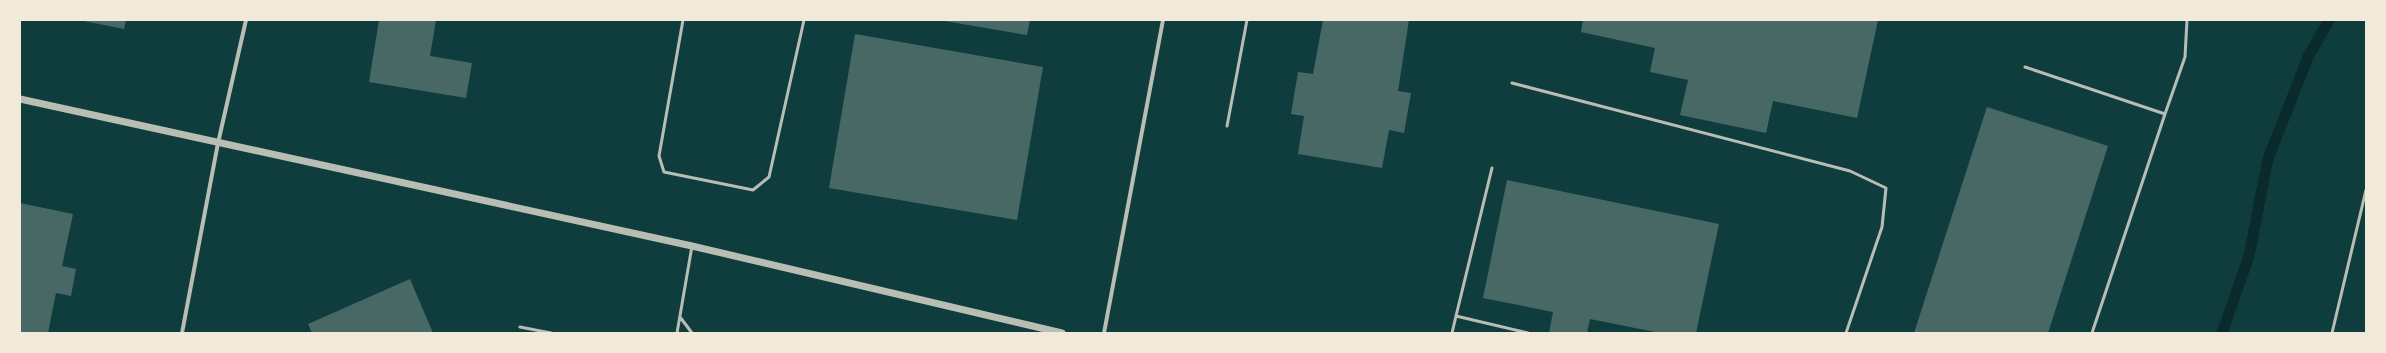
<svg xmlns="http://www.w3.org/2000/svg" width="2386" height="353" viewBox="0 0 2386 353" font-family="'Alegreya Sans',sans-serif">
<style>
.lines{fill:none;stroke-linecap:round;stroke-linejoin:round}
.stream{stroke:#0a2a2b;stroke-width:11}
.building{fill:#486865}
.service{stroke:#b8beb3;stroke-width:3}
.minor{stroke:#b8beb3;stroke-width:4}
.tertiary{stroke:#b8beb3;stroke-width:7}
</style>
<rect width="100%" height="100%" fill="#0f3d3e"/>
<g class="lines">
<path class="stream" d="M2222,333l27,-77 19,-97 40,-102 21,-37"/>
</g>
<path class="building" d="M79,20h47l-2,9z
M379,20h57l-6,36 42,7 -6,35 -97,-16z
M939,20h91l-3,15z
M1323,20h86l-11,71 13,2 -7,40 -15,-3 -7,38 -84,-14 6,-38 -13,-2 7,-42 15,2z
M1583,20h295l-21,98 -84,-17 -7,32 -86,-18 8,-35 -38,-8 5,-24 -74,-16z
M855,34l188,33 -26,153 -188,-32z
M1987,107l121,39 -60,187h-134z
M1507,180l212,44 -23,109h-36l-70,-14 -3,14h-38l4,-21 -70,-14z
M20,203l53,11 -11,52 14,3 -5,27 -15,-3 -8,40h-28z
M410,279l23,54h-121l-4,-9z"/>
<g class="lines">
<path class="service" d="M683,20l-24,136 5,16 89,18 16,-13 35,-157
M2025,67l140,47 -73,219
M1512,83l338,88 36,17 -4,39 -36,106
M2165,114l20,-57 2,-37
M1227,126l20,-106
M1492,168l-36,148 72,17
M680,317l12,16
M520,327l31,6
M677,333l15,-87
M1452,333l4,-17
M2332,333l34,-143"/>
<path class="minor" d="M182,333l36,-190 28,-123
M1104,333l59,-313"/>
<path class="tertiary" d="M20,99l672,147 370,87"/>
</g>
<rect width="2386" height="353" fill="none" stroke="#f1e9da" stroke-width="42"/>
</svg>
